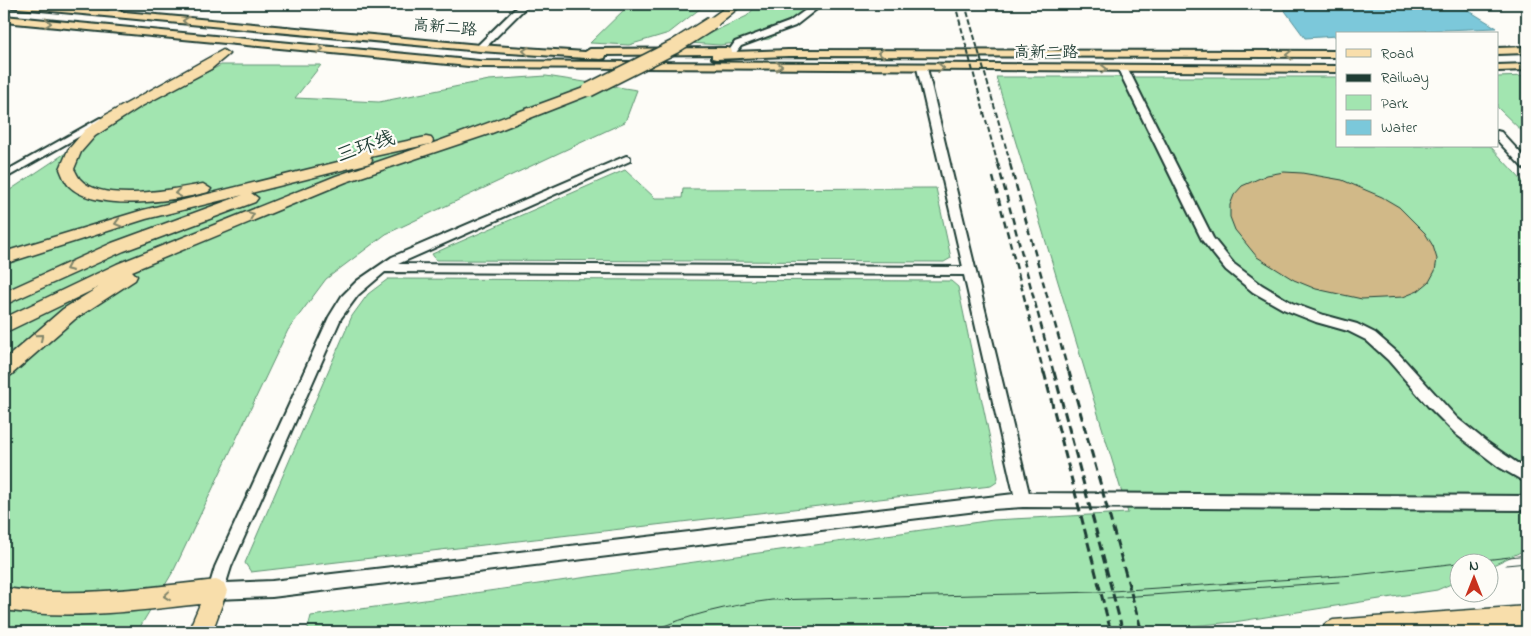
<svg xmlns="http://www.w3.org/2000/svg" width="1531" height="636" viewBox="0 0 1531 636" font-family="'Indie Flower','LXGW WenKai TC',sans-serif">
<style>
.green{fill:#a2e5b0;stroke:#609172}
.water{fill:#7bc8da;stroke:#569098}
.building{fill:#d1b988;stroke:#1f3d34}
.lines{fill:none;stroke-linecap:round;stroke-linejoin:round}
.minor-casing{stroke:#1f3d34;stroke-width:4}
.major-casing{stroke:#1f3d34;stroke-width:4}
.highway-casing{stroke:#1f3d34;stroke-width:3}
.minor{fill:#fdfcf7;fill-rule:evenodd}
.major{fill:#f8deab;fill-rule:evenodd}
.highway{fill:#f8deab;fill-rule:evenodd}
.tram{stroke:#1f3d34;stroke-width:1}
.rail-far2{stroke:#1f3d34;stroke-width:2;stroke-dasharray:5.5 2.5;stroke-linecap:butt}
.rail-far1{stroke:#1f3d34;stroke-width:2.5;stroke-dasharray:7 4;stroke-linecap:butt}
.rail{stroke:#1f3d34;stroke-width:3;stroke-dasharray:9 4.5;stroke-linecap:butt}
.highway-bridge-casing{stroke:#1f3d34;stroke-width:16;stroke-linecap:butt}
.highway-bridge{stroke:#f8deab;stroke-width:13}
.oneway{stroke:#81856a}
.labels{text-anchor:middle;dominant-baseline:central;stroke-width:4.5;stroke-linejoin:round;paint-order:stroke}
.far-street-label{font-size:16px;fill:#1f3d34;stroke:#fdfcf7}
.street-label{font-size:20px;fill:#1f3d34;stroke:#fdfcf7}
</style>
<rect width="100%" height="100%" fill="#fdfcf7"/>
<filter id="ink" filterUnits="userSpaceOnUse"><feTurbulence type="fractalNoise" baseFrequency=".02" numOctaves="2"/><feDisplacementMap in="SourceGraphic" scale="10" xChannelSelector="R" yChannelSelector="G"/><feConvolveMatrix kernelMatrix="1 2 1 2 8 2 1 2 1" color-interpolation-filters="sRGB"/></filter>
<g filter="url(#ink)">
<path class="green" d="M630,4h76l-37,29 -40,12 -39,-2z
M758,4h70l-59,35 -49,6 -31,-2 58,-27z
M221,65h100l-26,33 84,4 110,-22 57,-4 91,14 -12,32 -239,112 -60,45 -38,51 -114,240 -37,62h-133v-438l111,-74z
M1527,76v60l-30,-29v-30z
M996,77h341v69h153l37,40v363l-38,18 -1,-3h-30v17l-21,9 -203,32 -107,10h-820l4,-16 682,-96 135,-7z
M625,170l30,28h27l1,-9 253,-1 15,70 -7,4 -508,-2 -4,-6z
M388,279l563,2 7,6 40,190 -1,5 -6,4 -740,86 -6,-9 107,-247 16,-22z"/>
<path class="water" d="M1280,4h178l39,24 -160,6v2l-32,2z"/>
<path class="building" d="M1284,172l18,1 40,7 40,17 17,10 26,26 8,13 4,13 -2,12 -6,11 -11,9 -15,6 -41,2 -46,-10 -22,-9 -37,-23 -22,-27 -5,-13v-12l4,-10 8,-9 25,-11z"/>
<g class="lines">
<defs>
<path id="minor" d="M116,4h9l-12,12h-6v-4z
M520,4h9l-46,46h-6v-4z
M814,4h9l-28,22 -54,20 -6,8 -7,-2 7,-10 54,-20z
M922,65l5,3 102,425 498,3v14l-504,-3 -30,2 -721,88 -56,2 -6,-3 -2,-5 7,-24 114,-250 13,-21 15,-15 35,-24 234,-101 4,1v4l-232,103 565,3 -46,-199zM385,272l579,3 50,219 -742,87 -46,2 5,-16 110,-249 17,-23z
M1123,66l5,3 85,169 21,26 28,21 30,18 32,12 33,9 18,9 23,20 59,65 31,25 39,27v13l-28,-16 -42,-32 -29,-29 -40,-46 -22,-20 -18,-9 -32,-9 -33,-13 -30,-17 -27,-22 -24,-30 -84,-171z
M100,118l3,1v4l-99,56v-7z
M1497,131l4,1 26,28v9l-4,-1 -26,-28z"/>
<path id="major" d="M4,4h34l442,41 105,7 5,-3 137,-1 4,1 1,3 56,-2 549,1v6l-549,-1 -72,3 -4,-1v-4l-106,1 -1,3 -4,1 -121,-8 -472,-44z
M4,16l475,45 858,5v6l-858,-5 -475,-45z
M1527,47v6l-30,1v-6z
M1527,64v6l-30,1v-6z"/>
<path id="highway" d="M730,4h13l-27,22h-8l-2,-3 2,-3z
M223,50l6,4 -18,15 -71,38 -45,29 -14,16 -7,17c2,3 4,8 6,10 22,25 94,10 123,5l8,5 -3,3c-33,9 -112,21 -139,-6 -4,-4 -7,-12 -9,-17l8,-19 17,-20 21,-15z
M589,86l5,1 2,3 -2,3 -102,40 -146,49 -214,89 5,5 -2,4 -60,39 -64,56 -7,2v-17l59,-51 36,-22 -95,46v-15l113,-54 219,-88 94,-32 -60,13 2,3 -2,3 -119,30 7,5 -3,4 -131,49 -120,54v-13l108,-49 131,-48 -97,24 -142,45v-12l139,-42 203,-50 -2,-3 7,-4 75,-16 5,1 2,3 -2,3z
M216,580l8,3 3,8 -15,41h-24l12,-28c-66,7 -130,16 -196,6v-22c71,10 141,0 212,-8z
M1527,606v22l-51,4h-155l4,-8 8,-4z"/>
</defs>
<use href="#minor" class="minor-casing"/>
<use href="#major" class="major-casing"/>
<use href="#highway" class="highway-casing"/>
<use href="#minor" class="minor"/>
<use href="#major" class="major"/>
<use href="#highway" class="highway"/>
<path class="tram" d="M1506,565l21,-2
M1107,598l232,-16
M649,632c43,-18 76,-26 123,-32l325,-8 258,-17 172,-20"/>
<path class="rail-far2" d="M955,4l43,161
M965,4l46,161"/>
<path class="rail-far1" d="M998,164l56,210
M1010,164l59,210
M993,177l51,197"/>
<path class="rail" d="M1044,372l67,260
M1054,372l69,260
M1069,372l73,260"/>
<defs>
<path id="highway-bridge" d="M589,90l85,-43 38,-24"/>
</defs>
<use href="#highway-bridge" class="highway-bridge-casing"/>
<use href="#highway-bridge" class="highway-bridge"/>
</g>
<defs><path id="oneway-chevron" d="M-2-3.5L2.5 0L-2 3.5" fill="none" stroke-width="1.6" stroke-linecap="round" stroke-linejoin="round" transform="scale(1.25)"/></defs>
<g class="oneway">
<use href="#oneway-chevron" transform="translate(186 21) rotate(-175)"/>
<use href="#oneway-chevron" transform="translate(48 23) rotate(5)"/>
<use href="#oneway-chevron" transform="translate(320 49) rotate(5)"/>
<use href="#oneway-chevron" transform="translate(526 51) rotate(-176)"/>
<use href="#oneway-chevron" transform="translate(881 53) rotate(-180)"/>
<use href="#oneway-chevron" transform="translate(1289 55) rotate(179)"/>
<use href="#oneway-chevron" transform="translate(779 66)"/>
<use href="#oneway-chevron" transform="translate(941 68) rotate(1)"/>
<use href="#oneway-chevron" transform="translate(1104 69)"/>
<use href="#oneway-chevron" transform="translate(178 193) rotate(171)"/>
<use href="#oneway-chevron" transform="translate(251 215) rotate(-22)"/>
<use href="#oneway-chevron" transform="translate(118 223) rotate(164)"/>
<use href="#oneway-chevron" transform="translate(69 268) rotate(156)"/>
<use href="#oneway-chevron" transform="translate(40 337) rotate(-39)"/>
<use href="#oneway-chevron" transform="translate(167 596) rotate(174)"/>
</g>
</g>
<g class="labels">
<g class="far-street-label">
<text transform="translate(445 28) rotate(5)">高新二路</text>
<text x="1046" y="53">高新二路</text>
</g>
<g class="street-label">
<text transform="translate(366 148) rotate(-19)">三环线</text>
</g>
</g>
<rect width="1531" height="636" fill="none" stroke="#fdfcf7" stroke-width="20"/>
<rect x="10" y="10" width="1511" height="616" fill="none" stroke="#1f3d34" stroke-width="2" filter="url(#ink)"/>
<rect x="1336" y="32" width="162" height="115" fill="#fdfcf7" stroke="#a4b0a9"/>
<rect x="1346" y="49" width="25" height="8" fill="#f8deab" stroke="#a4b0a9"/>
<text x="1381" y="58" font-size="15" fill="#1f3d34">Road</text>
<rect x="1346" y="74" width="25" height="8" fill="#1f3d34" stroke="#a4b0a9"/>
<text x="1381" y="82" font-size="15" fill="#1f3d34">Railway</text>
<rect x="1346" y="95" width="25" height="15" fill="#a2e5b0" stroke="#a4b0a9"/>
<text x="1381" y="108" font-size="15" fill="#1f3d34">Park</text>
<rect x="1346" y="120" width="25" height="15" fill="#7bc8da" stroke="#a4b0a9"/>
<text x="1381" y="132" font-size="15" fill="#1f3d34">Water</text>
<g transform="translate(1474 578)"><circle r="24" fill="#fdfcf7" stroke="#a4b0a9"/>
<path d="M0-4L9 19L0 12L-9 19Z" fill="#c8321e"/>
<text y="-8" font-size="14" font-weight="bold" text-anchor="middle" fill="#1f3d34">N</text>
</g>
</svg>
